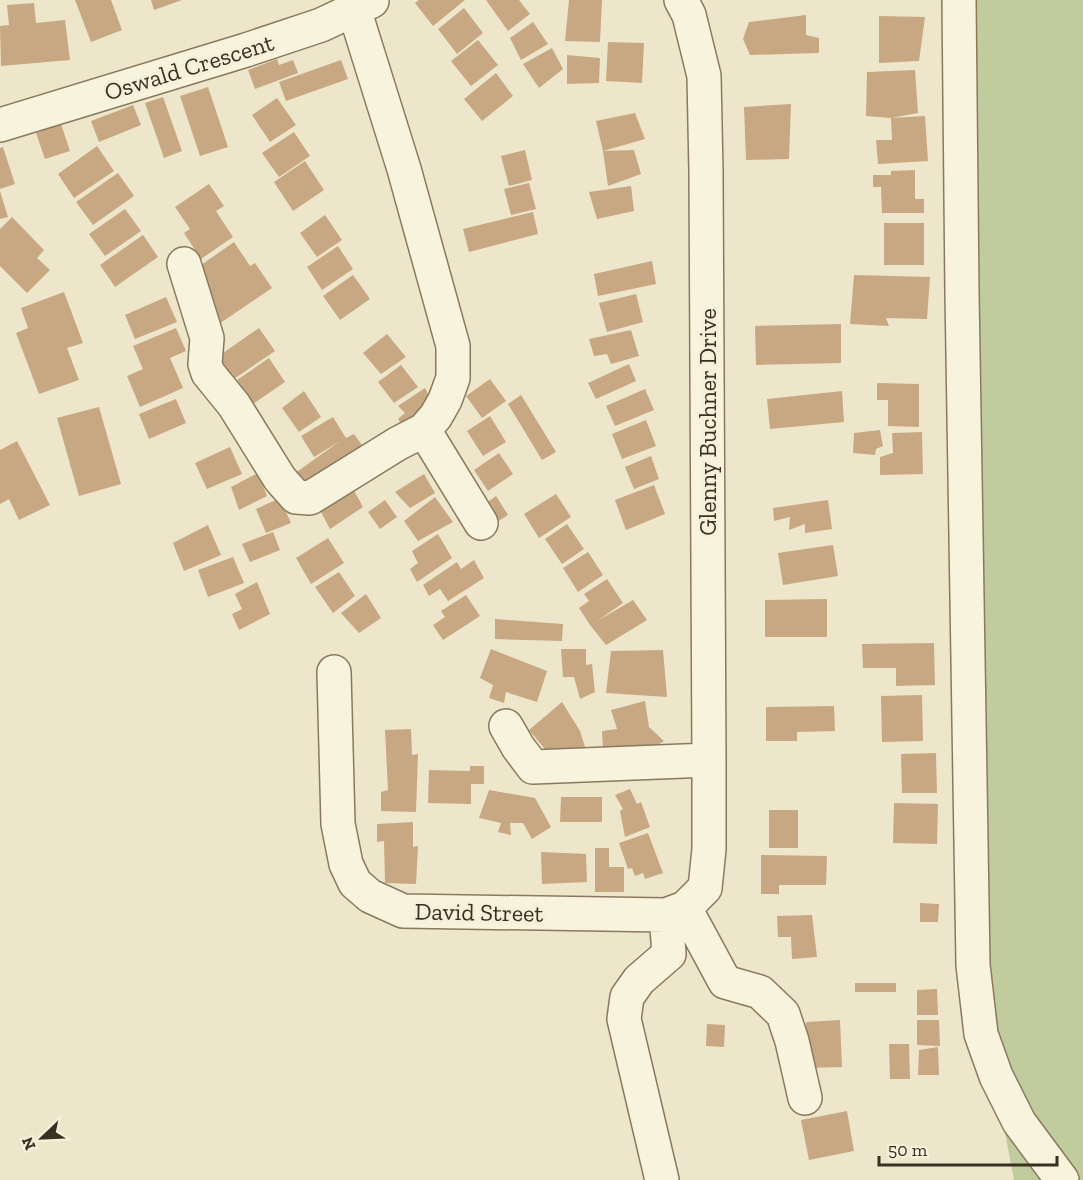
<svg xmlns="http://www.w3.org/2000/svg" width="1083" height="1180" viewBox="0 0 1083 1180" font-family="'Zilla Slab',serif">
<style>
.green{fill:#c0cb9e}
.building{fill:#c8a882}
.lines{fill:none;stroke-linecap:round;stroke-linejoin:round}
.minor-casing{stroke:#897a5f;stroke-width:36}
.minor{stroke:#f7f3dd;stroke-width:33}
.labels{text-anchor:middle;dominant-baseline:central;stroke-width:6;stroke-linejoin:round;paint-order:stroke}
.street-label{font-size:24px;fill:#3a3022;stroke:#f4f0d9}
</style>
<rect width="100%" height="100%" fill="#ede6ca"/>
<path class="green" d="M959,0h124v1180h-69l-41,-215z"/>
<path class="building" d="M75,0h36l11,30 -31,12z
M151,0h31l-28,10z
M419,0h46l-32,26 -18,-23z
M486,0h33l11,14 -22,17z
M569,0h33l-2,42 -35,-1z
M34,3l2,20 29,-3 5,40 -69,6 -1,-40 9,-1 -2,-20z
M464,8l19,25 -26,21 -19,-25z
M806,15v20l13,3v15l-69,2 -7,-16 6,-17z
M879,16l46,1 -6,44 -40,2z
M533,22l15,22 -27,16 -11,-22z
M478,40l20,25 -27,21 -20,-25z
M608,42l36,1 -2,40 -36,-2z
M552,48l11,21 -24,19 -16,-24z
M567,55l33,3 -1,25 -32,1z
M277,59l2,6 14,-5 5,13 -43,16 -7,-19z
M341,60l7,19 -62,22 -7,-19z
M915,70l3,43 -27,5 -25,-2 1,-44z
M496,73l17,23 -31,25 -18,-22z
M208,87l20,60 -28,9 -20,-60z
M163,97l19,54 -18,7 -19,-55z
M277,98l19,27 -26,17 -18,-27z
M791,104l-2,55 -43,1 -2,-53z
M133,105l8,20 -42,17 -8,-21z
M635,113l10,26 -42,12 -7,-30z
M925,116l3,45 -50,3 -2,-24h16l-1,-22z
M61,124l9,27 -25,8 -9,-26z
M294,132l16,24 -31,21 -17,-24z
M97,146l17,25 -40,27 -16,-24z
M3,147l12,37 -15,5v-41z
M525,150l7,30 -23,6 -8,-30z
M634,150l7,24 -33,12 -5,-35z
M305,161l19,29 -31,21 -19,-29z
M915,170v29h9v14h-42l-1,-26h-8v-12h18v-4z
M118,173l16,23 -41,29 -17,-23z
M529,183l7,26 -25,6 -7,-26z
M209,184l15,22 -8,5 17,26 -32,22 -17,-26 6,-4 -15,-22z
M631,186l3,25 -37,8 -8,-27z
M0,191l8,26 -8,2z
M125,209l16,22 -36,25 -16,-22z
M533,212l5,22 -69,18 -6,-23z
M325,215l17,25 -25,17 -17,-24z
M12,217l32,33 -7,8 13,12 -23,23 -27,-27v-37z
M884,223h40v42h-40z
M143,235l15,22 -43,30 -15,-22z
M234,242l16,24 5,-3 17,25 -53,36 -16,-25 8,-6 -17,-23z
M338,246l15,23 -31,21 -15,-23z
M652,261l4,23 -58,12 -4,-22z
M353,275l17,24 -30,21 -17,-24z
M854,275l76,2 -3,42 -41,-1 3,8 -39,-2z
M64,292l19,51 -16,5 12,32 -40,14 -23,-61 12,-5 -7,-20z
M636,294l7,28 -36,10 -8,-29z
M166,297l11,25 -42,17 -10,-24z
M841,324v39l-85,2 -1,-39z
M176,328l10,23 -16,7 13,30 -43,19 -13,-31 16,-7 -10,-23z
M259,328l16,23 -50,34 -15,-23z
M631,330l8,26 -28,8 -4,-10 -13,2 -5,-17z
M387,334l19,23 -25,17 -18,-21z
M269,358l16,24 -32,22 -16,-24z
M629,364l7,17 -40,18 -8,-16z
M401,365l17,22 -24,16 -16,-21z
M490,379l16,22 -24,17 -16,-22z
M877,383l42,1v43l-31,-1v-26h-11z
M425,388l12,22 -30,22 -9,-13 7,-6 -7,-7z
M645,389l9,21 -39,16 -9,-20z
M304,391l17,26 -22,15 -17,-24z
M842,391l2,31 -74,7 -3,-30z
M521,395l35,57 -14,8 -34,-56z
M176,399l10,24 -37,16 -10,-25z
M99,407l22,77 -42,12 -22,-78z
M490,416l16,26 -23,14 -16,-25z
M333,417l13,21 8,-4 13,18 -64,42 -12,-18 49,-35 -26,16 -13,-21z
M646,420l10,26 -34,13 -10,-25z
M880,430l3,16 -7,3 -1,6 -22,-2 1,-20z
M922,432l1,42 -43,1v-18l13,-4 -1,-20z
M17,441l33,64 -31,15 -10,-21 -9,5v-54z
M230,447l12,27 -35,15 -12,-26z
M499,453l14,21 -25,17 -14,-21z
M651,456l8,23 -25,10 -9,-22z
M258,473l9,23 -28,14 -8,-23z
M424,474l11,19 -25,15 -15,-16z
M654,485l11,29 -39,16 -11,-30z
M352,487l11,20 -33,22 -10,-19z
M556,494l15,23 -32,21 -15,-24z
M496,496l12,19 -14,9 -12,-18z
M435,497l18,25 -35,19 -14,-20z
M280,498l11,25 -25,10 -10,-24z
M385,500l12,17 -17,12 -12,-17z
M828,500l4,29 -27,4v-9l-16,6 1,-13 -16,4 -1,-13z
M567,524l17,25 -22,15 -17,-25z
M208,525l13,30 -37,16 -11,-28z
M273,532l7,18 -30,12 -8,-18z
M438,534l14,24 -35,24 -7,-13 8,-6 -6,-12z
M328,538l16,25 -33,21 -15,-26z
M833,545l5,31 -55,9 -5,-32z
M588,552l15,23 -25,17 -15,-24z
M233,557l11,26 -36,14 -10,-27z
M474,560l10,18 -36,23 -8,-12 -11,7 -6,-11 34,-23 4,7z
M339,572l16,24 -22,17 -18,-26z
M607,579l16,24 -26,18 36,-21 14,20 -41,25 -16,-20 -11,-17 10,-7 -5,-7z
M257,582l13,32 -31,16 -7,-16 10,-5 -7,-15z
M366,594l15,24 -22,15 -18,-20z
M466,595l14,21 -37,24 -10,-15 12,-8 -4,-6z
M827,599v38h-62v-37z
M495,619l68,5 -1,17 -67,-2z
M934,643l1,42 -39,1v-18h-33l-1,-24z
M491,649l56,22 -10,31 -31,-10 -2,11 -15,-5 4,-13 -13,-7z
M561,649h25v16l6,-1 3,28 -15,7 -6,-22h-11z
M663,650l4,47 -61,-4 5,-42z
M922,695l1,46 -41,1 -1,-46z
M645,701l4,26 15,14 -18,12 -43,-1 -1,-21 15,-2 -6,-19z
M562,702l18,29 5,16 -20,11 -11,2 -25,-30z
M834,706l1,25 -38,1v9h-31v-34z
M411,729l1,26 6,-1 -2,58 -35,-1v-19l7,-2 -3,-60z
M936,753l1,40h-35l-1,-39z
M470,766h14v18h-13v20l-43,-1 1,-33 41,1z
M630,789l7,15 4,-2 9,25 -25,10 -5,-26 3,-2 -8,-14z
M489,790l46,8 16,29 -19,12 -9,-16h-13l1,12 -13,-3 3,-9 -22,-5z
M561,797h41v25h-42z
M894,803l44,1 -1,40 -44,-1z
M769,810h29v38h-29z
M413,822v25l5,-1 -2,38 -31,-1 -1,-42 -7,1v-18z
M648,833l15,40 -18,6 -2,-6 -8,3 -3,-8 -4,1 -9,-26z
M595,848h14v19h15v25h-29z
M541,852l45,2 1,28 -45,2z
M761,855l66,1 -1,29h-47v9h-18z
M920,903l19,1 -1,18h-18z
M812,915l5,42 -25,2 -1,-22h-13l-1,-21z
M855,983h41v9h-41z
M937,989l1,26h-21v-25z
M840,1020l2,47 -34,1 -2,-46z
M917,1020h22l1,26 -23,-1z
M707,1024l18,1 -1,22 -18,-1z
M889,1044h20l1,35h-20z
M938,1047l1,28h-21l1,-25z
M847,1111l7,40 -45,9 -8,-40z"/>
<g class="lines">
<defs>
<path id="minor" d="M959,0l3,293 11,672 8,69 15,42 23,46 43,58
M0,125l246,-75 75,-25 51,-24
M184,264l23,74 -2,26 3,9 26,32 46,74 16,18 14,1 87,-54 27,-14 12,-14 9,-16 8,-22v-32l-49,-177 -50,-160
M424,430l57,93
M334,672l4,152 8,40 9,19 15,13 33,15 263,4 19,-7 20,-20 4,-39v-89l-3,-588 -2,-96 -15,-61 -8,-15
M506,726l12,21 15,20 176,-7
M685,908l40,74 35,10 23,22 9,27 13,57
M662,1180l-38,-161 3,-22 12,-17 30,-26 -3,-39"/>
</defs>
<use href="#minor" class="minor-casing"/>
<use href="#minor" class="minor"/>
</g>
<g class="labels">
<g class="street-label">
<text transform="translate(189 67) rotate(-17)">Oswald Crescent</text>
<text transform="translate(707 422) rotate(-90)">Glenny Buchner Drive</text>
<text transform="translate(479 912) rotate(1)">David Street</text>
</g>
</g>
<g transform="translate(42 1138) rotate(247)" stroke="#f4f0d9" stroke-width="4.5" paint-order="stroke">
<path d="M0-4.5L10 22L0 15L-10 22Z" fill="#3a3022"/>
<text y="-9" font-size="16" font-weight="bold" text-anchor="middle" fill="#3a3022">N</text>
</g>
<path d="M879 1156v9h178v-9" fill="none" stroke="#3a3022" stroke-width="3"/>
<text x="888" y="1156" font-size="18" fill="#3a3022" stroke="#f4f0d9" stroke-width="4.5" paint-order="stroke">50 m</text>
</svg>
